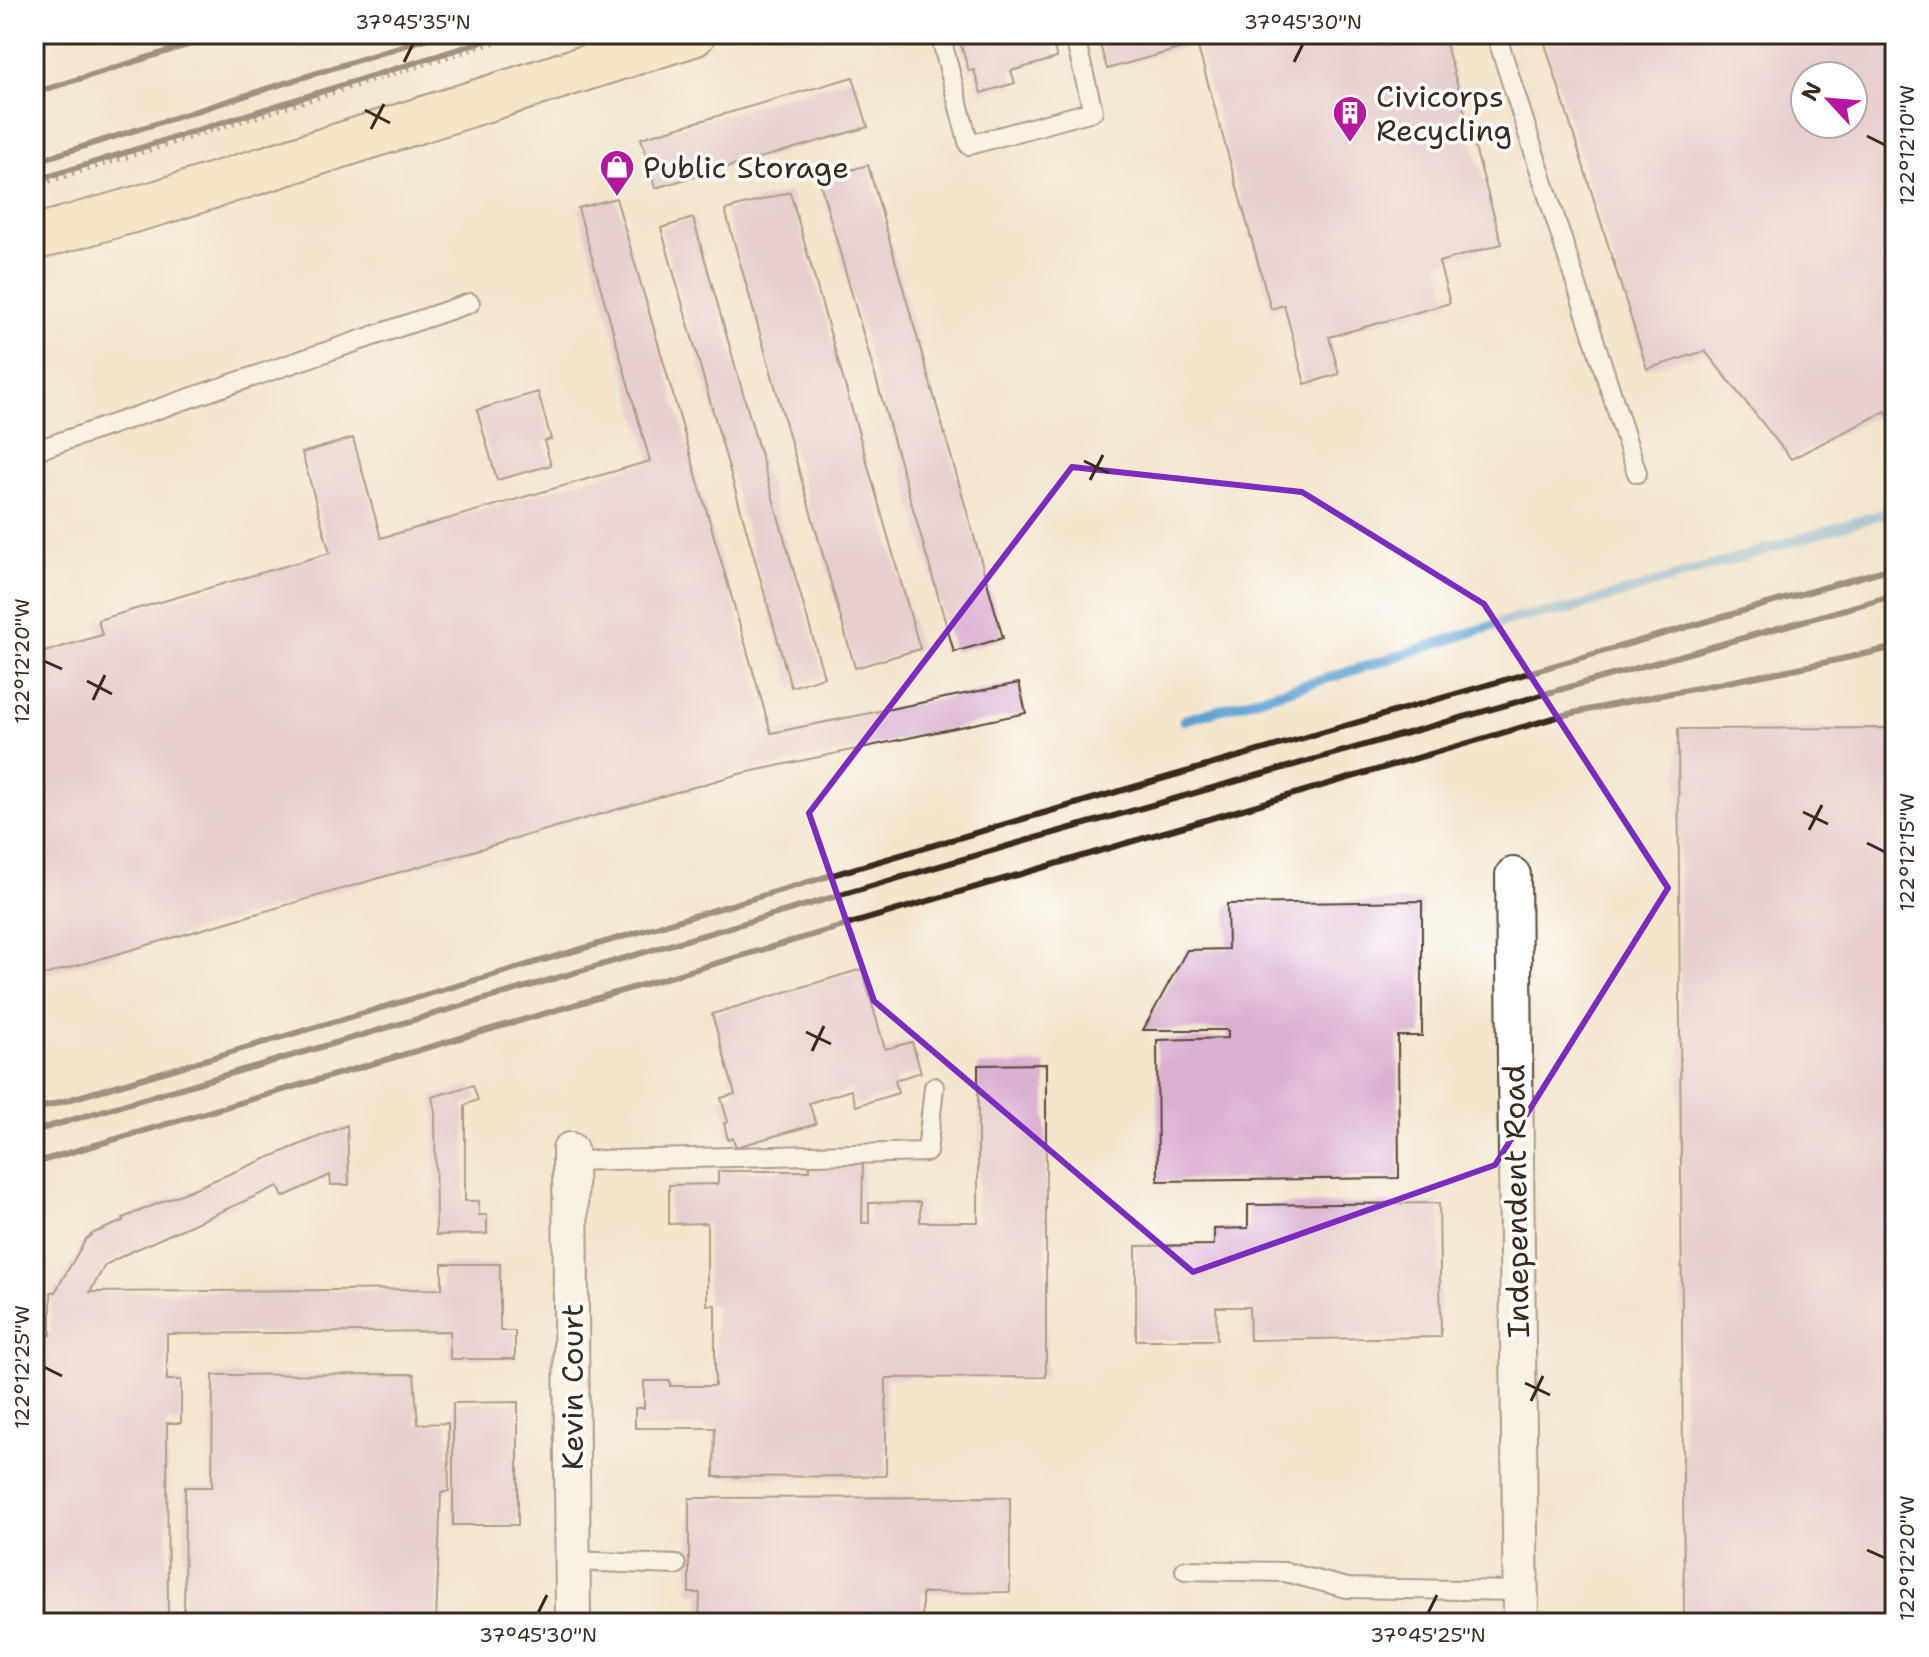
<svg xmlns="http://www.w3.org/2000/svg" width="1929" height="1657" viewBox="0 0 1929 1657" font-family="'Shantell Sans',sans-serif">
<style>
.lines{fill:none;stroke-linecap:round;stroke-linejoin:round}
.stream{stroke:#5da1d2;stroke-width:10}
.building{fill:#dbb1d0;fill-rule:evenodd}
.lane-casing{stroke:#574638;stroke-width:22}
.street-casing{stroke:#574638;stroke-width:38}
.secondary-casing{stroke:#574638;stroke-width:48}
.path{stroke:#574638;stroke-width:5;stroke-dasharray:2 6;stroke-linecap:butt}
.lane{stroke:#fff;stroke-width:18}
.street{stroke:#fff;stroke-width:34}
.secondary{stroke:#fde5c5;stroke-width:44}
.rail{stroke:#3b2a1e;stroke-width:6}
.marked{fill:none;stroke:#7b2cbf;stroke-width:6;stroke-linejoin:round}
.ticks{fill:none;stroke:#3b2a1e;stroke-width:3}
.labels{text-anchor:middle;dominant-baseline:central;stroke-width:7;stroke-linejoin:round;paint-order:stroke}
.poi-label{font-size:30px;fill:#3b2a1e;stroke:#fff;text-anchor:start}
.street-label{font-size:30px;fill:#3b2a1e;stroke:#fff}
.neatline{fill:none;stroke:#3b2a1e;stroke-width:3}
.ticks-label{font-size:20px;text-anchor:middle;fill:#3b2a1e}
</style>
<rect width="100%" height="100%" fill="#fff"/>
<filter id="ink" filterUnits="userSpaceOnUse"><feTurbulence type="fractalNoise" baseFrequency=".0125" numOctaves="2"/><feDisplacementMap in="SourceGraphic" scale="16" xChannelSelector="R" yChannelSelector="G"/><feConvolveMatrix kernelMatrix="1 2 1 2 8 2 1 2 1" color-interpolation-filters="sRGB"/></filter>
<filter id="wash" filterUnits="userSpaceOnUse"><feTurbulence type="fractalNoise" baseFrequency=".006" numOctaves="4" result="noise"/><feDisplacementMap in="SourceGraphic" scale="32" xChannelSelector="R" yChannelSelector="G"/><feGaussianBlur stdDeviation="1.8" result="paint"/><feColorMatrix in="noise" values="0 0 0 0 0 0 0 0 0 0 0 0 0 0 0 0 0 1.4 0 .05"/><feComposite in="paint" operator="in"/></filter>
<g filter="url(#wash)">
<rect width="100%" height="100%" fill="#f3e6cd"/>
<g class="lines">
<path class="stream" d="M1184,720l148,-43 184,-59 55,-9 324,-99"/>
</g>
<g id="blocks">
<path class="building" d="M987,34h63l7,24 -46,13 4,12 -34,10 -7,-23 -5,1 -9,-29z
M1097,34h346l59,210 -63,18 11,41 -121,34 10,37 -34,10 -21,-79 -13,4 -74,-265 -90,25z
M1542,34h353v404l-9,-27 -95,48 -86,-108 -58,18zM1805,76h48v48h-48z
M853,77l15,50 -213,61 -14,-50z
M868,165l135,473 -49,14 -135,-473z
M790,192l130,457 -65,19 -130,-458z
M616,198l155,535 248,-50 7,30 -287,61 -705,204v-323l68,-20 -4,-15 232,-67 -28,-100 51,-15 28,100 269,-77 -72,-253z
M693,218l131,459 -33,10 -130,-459z
M538,392l13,47 -7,2 7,24 -54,15 -20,-70z
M1895,728v895h-211l-6,-894z
M1422,901v135h-24l1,142 -241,3 -1,-141 71,-2v-8h-85l44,-80 41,-1 -1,-45z
M862,969l23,80 27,-7 9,30 -26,8 3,13 -42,13 -5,-16 -42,13 7,21 -80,23 -3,-9 -5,2 -4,-17 4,-1 -7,-24 14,-4 -23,-80z
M1046,1064v313l-160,1v98l-172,1 1,-49h-80v-20h9v-27h26v5h45v-81h-8v-82l-38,1v-39l49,-1v-13h92v-12h53l-1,64h7v-20l51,-1v20h58v-157z
M473,1085l5,15 -13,5v96h14v14h8v19l-51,1 -1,-125 -3,-13z
M347,1125l2,60h-18l-1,-10 -47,22 -5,-11 -152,68 -21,11 -15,27 352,-3v-25h58v67h15v28h-65v-28l-283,3v46h14v43h-14l1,200h-134v-288h17v-43h4l31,-53 8,-6 29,-12v-3z
M1439,1203l2,134 -191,3 -1,-33h-33l1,33h-81v-94l78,-1v-16l34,-1v-23z
M414,1374l4,50 30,-1 1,68 -8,2 -5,130h-252l1,-136h27l1,-112z
M518,1402v123h-65v-122z
M1010,1497v95l-88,1v30h-223l1,-30h-11v-95z"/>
</g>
</g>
<g filter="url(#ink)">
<use href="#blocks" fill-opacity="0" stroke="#574638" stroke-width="2"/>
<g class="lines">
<defs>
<path id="lane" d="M940,34l29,111 124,-34 -19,-77
M1496,34l141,439
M34,451l436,-148
M570,1161l357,-9 7,-65
M573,1561l103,4
M1185,1570l100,2 62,16 173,3"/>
<path id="street" d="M1513,875l8,748
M570,1150l3,473"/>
<path id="secondary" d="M34,238l127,-36 532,-168"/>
</defs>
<use href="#lane" class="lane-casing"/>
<use href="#street" class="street-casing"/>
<use href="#secondary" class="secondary-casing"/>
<path class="path" d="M34,186l487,-152"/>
<use href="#lane" class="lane"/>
<use href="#street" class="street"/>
<use href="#secondary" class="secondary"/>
<path class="rail" d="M34,93l189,-59
M34,162l407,-128
M34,181l473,-147
M34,1110l982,-289 879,-254
M34,1131l991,-290 870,-246
M34,1163l1530,-448c110,-24 221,-42 331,-68"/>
</g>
</g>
<path d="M0 0H1929V1657H0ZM1072,467l230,25 182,112 184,284 -173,277 -302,107 -319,-271 -65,-188z" fill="#f3e6cd" fill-opacity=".55" fill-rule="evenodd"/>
<path class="marked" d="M1072,467l230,25 182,112 184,284 -173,277 -302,107 -319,-271 -65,-188z"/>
<path class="ticks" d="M404,62l9,-18M1294,62l9,-18M365,110l25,13M371,129l13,-25M1867,136l18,9M1084,461l25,12M1090,480l13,-25M44,661l18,8M87,681l25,13M93,700l12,-25M1803,812l25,12M1809,830l13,-25M1867,843l18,9M806,1032l25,12M812,1051l12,-25M44,1367l18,9M1525,1383l25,12M1531,1401l12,-25M1867,1550l18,8M538,1613l9,-18M1428,1613l9,-18"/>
<defs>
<symbol id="building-pin" viewBox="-11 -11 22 30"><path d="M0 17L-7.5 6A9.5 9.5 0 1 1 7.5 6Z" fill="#b5179e" stroke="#fff"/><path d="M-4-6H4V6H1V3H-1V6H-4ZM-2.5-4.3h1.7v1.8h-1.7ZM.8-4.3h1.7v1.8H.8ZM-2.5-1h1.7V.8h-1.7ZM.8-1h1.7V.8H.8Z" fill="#fff"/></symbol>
<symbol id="shop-pin" viewBox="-11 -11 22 30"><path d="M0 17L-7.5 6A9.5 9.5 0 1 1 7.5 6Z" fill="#b5179e" stroke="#fff"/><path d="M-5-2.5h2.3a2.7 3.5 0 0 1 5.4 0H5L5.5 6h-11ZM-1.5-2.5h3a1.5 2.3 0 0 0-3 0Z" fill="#fff"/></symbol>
</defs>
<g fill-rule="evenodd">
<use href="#building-pin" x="1330" y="93" width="40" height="54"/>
<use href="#shop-pin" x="597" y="147" width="40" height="54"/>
</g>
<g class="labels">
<g class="poi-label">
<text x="1376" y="96">Civicorps<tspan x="1376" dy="34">Recycling</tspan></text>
<text x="643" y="167">Public Storage</text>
</g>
<g class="street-label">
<text transform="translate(1516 1201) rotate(-91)">Independent Road</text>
<text transform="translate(572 1387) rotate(-90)">Kevin Court</text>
</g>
</g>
<rect width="1929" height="1657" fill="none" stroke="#fff" stroke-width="88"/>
<g transform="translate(1829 100) rotate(296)"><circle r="38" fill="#ffffff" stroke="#b1aaa5" stroke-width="2"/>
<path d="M0-6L14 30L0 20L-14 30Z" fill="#b5179e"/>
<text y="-12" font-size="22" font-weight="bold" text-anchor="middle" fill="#3b2a1e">N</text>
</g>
<rect x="44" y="44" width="1841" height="1569" class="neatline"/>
<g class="ticks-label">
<text x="413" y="29">37°45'35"N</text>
<text x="1303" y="29">37°45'30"N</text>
<text transform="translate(1907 145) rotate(-90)" y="7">122°12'10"W</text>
<text transform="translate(22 661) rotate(-90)" y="7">122°12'20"W</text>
<text transform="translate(1907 852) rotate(-90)" y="7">122°12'15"W</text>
<text transform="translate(22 1367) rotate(-90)" y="7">122°12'25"W</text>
<text transform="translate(1907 1558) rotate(-90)" y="7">122°12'20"W</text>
<text x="538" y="1642">37°45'30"N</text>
<text x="1428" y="1642">37°45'25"N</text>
</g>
</svg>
